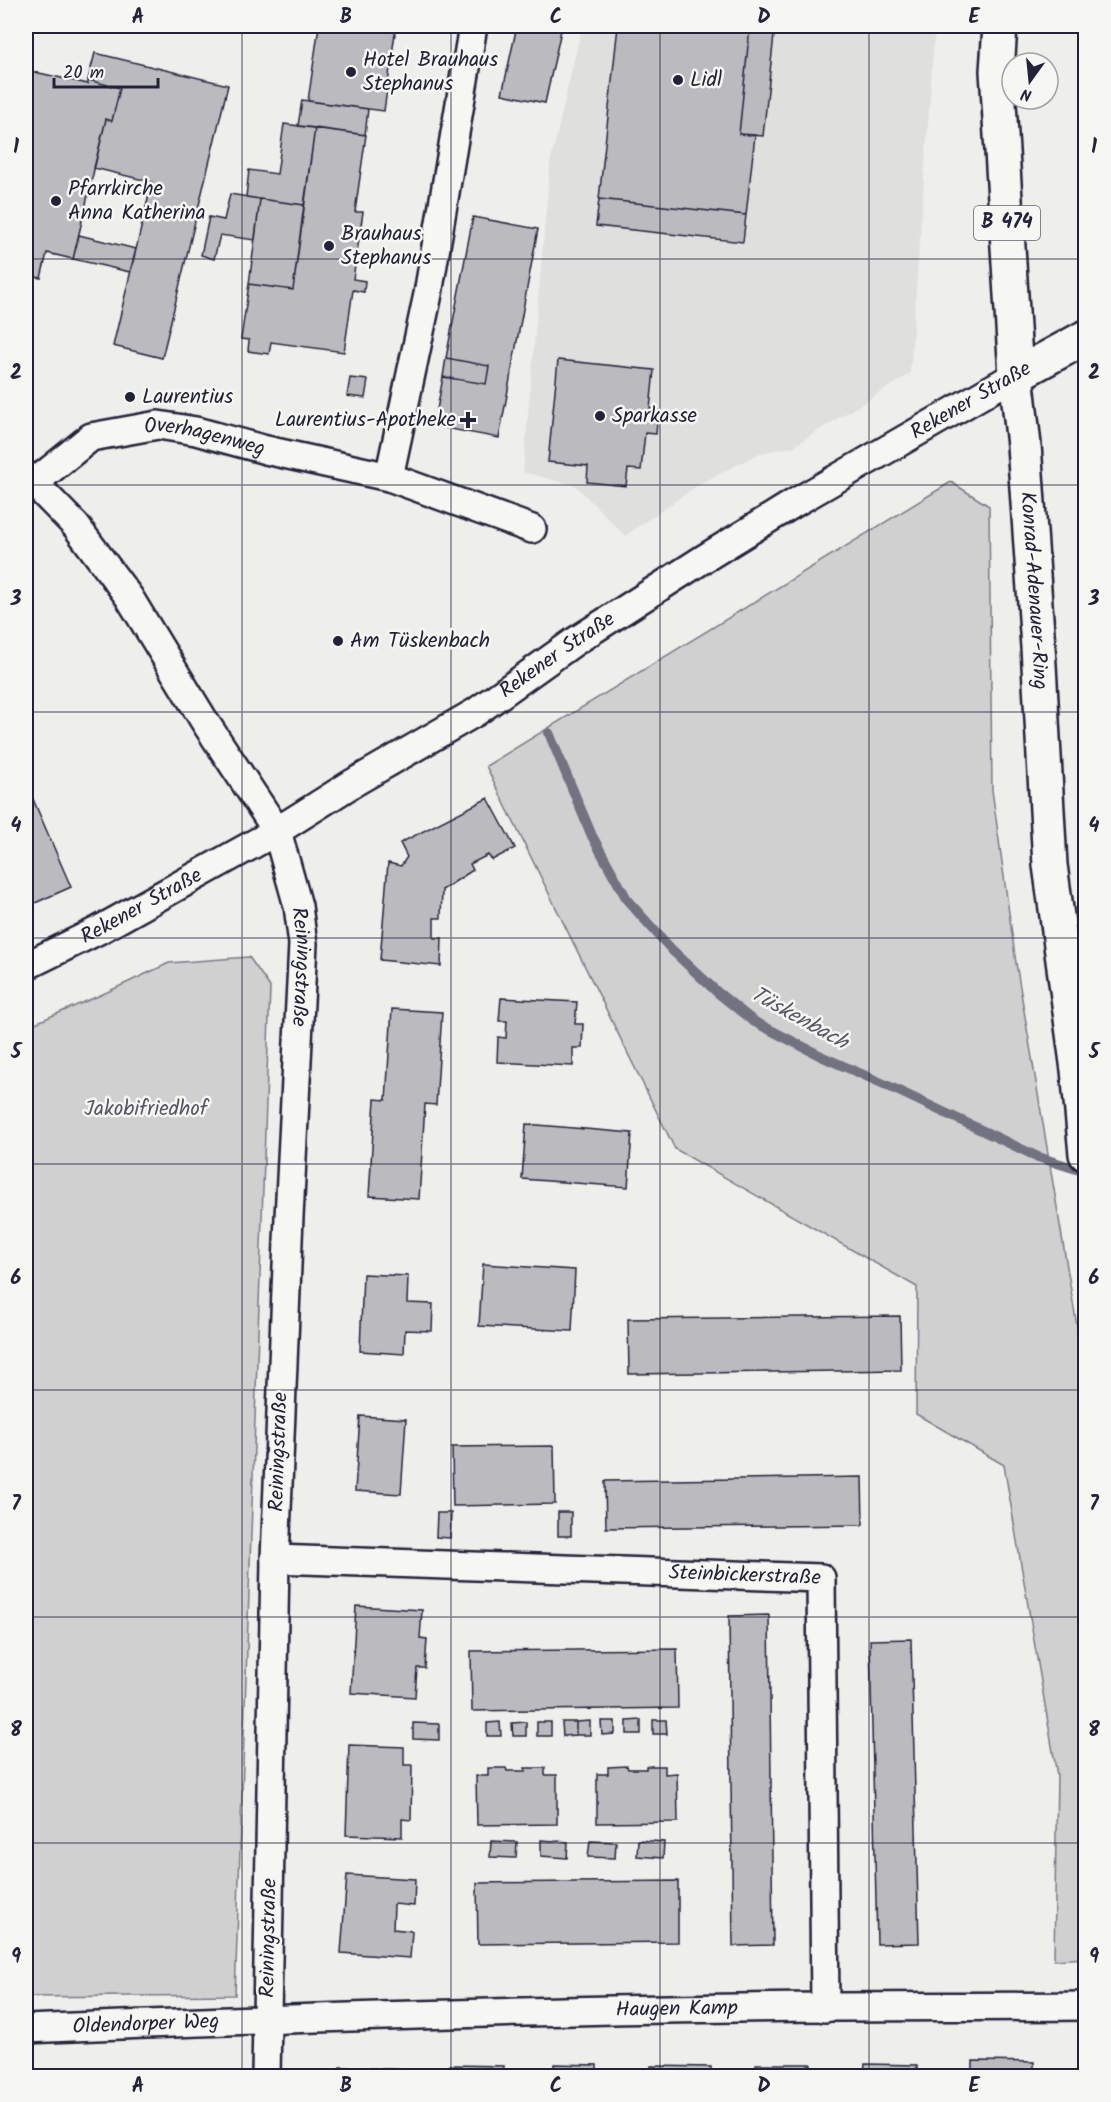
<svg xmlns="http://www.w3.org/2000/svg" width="1111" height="2102" viewBox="0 0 1111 2102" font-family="Kalam,sans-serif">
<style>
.built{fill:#dfdfde}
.green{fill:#d0d0d1;stroke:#797986;stroke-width:1.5}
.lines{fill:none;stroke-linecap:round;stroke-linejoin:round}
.stream{stroke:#727281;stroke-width:10}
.building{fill:#bbbbbf;stroke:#22223b;stroke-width:1.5}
.street-casing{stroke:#22223b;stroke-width:32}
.secondary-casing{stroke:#22223b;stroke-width:38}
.primary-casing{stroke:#22223b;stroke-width:38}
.street{stroke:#f6f6f2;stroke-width:27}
.secondary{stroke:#f6f6f2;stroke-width:33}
.primary{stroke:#f6f6f2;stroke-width:33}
.grid{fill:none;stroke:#22223b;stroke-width:1.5;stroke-opacity:0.55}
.poi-dot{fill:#22223b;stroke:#f6f6f2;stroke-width:2}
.labels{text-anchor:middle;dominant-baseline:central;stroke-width:5;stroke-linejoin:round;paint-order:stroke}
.shield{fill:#f6f6f2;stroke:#626272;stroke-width:1.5}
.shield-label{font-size:20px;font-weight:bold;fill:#22223b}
.poi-label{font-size:21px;fill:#22223b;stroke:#f6f6f2;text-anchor:start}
.street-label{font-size:21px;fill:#22223b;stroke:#f6f6f2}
.park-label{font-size:21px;fill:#565668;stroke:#f6f6f2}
.water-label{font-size:22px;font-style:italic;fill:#575769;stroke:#f6f6f2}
.neatline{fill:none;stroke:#22223b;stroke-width:2}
.grid-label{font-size:20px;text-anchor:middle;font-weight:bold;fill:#22223b}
</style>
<rect width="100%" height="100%" fill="#eeeeeb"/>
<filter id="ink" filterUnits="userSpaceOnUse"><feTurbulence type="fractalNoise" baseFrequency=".0167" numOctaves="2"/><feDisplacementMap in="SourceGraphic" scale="12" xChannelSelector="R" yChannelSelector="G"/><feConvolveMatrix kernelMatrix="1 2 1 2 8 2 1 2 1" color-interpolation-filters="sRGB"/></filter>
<g filter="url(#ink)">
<path class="built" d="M582,26h353l-25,348 -118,73 -32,6 -62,32 -73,51 -49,-50 -53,-14 27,-308z"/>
<path class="green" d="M951,482l38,24 3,284 24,173 69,411v584l-31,2 3,-185 -53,-310 -88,-51 1,-127 -242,-138 -189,-383z
M249,957l21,30 -35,1008 -209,2v-970l77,-33 66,-31z"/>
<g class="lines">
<path class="stream" d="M549,733l43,103 36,65 44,49 45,42 36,29 70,36 61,27 154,73 48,15"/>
</g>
<path class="building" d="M319,26h77l-12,85 -76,-10z
M517,26h45l-17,77 -43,-9z
M618,26h132l-11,108 16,1 -9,80 -147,-16z
M750,26h25l-12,110 -24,-2z
M95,53l133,32 -66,273 -49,-12 39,-164 -58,-14 12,-49 6,2 8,-33 -32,-8z
M26,70l62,14v-4l32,8 -8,33 -6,-2 -33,140 -26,-6 -6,25 -15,-3z
M302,100l66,9 -3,26 -67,-9z
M284,124l31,4 -11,77 -58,-8 3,-27 28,4z
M315,128l51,7 -11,77h8l-10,67 12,2 -1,11 -11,-2 -9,62 -73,-10 -2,12 -21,-3 1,-11 -8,-1 8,-55 44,6z
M230,194l30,5 -5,41 -35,-5 -6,24 -13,-4 8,-38 15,3z
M260,199l44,6 -11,85 -44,-6z
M599,199l147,16 -3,27 -147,-16z
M473,217l65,12 -39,209 -65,-12 9,-49 43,7 3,-18 -43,-8z
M79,235l57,14 -6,23 -57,-13z
M446,358l43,8 -3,18 -43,-7z
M558,360l96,10 -4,39 8,1 -2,24 -11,-1 -4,37 -13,-1 -2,17 -39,-4 1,-16 -40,-4z
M350,378l18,2 -3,18 -18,-2z
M26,783l45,104 -45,20z
M488,798l27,50 -23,12 -4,-5 -18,9 3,6 -31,20 -1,28h-7v20h8l-1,28 -61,-6 8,-97 13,3 6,-9 -7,-14z
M501,998l76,4 -2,22h8l-1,24h-9v18l-76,-4 1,-25 8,1 1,-17h-8z
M392,1009l50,3 -6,93 -11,-1 -6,95 -50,-3 6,-97 11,1z
M526,1124l106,9 -4,54 -106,-8z
M483,1264l92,6 -3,61 -93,-5z
M363,1274l45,2 -1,27 26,1 -1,27 -27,-1 -1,24 -44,-3z
M900,1316l1,54 -272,4 -1,-55z
M360,1416l46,3 -5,75 -46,-3z
M554,1446l1,58 -102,2 -1,-59z
M862,1477l1,48 -257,3 -1,-47z
M558,1512h13v24h-13z
M437,1513h14l-1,25 -14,-1z
M356,1606l66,4 -2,28 7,1 -2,29h-8l-2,29 -64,-4z
M769,1615l4,330 -40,1 -4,-330z
M911,1639l8,304 -42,1 -7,-304z
M677,1649l1,59 -206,3 -1,-60z
M641,1720v14h-14v-13z
M653,1720h13l1,14h-14z
M590,1721v14h-14v-13z
M601,1721h14v13l-13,1z
M500,1722l1,14h-14v-13z
M526,1722v14h-13l-1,-13z
M537,1722h14v14h-14z
M562,1722h14v13l-13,1z
M413,1723l26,1v16l-26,-1z
M349,1745l55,2v18h8l-1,55 -9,-1v18l-56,-2z
M627,1766l1,3h18v-3h19v8l12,-1 1,49 -81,1v-49h11v-7z
M488,1768h18l1,3h19l-1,-3h20v7h12v49l-80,1 -1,-49h12z
M541,1840l27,2 -1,16 -26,-2z
M638,1840l26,2 -1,16 -26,-2z
M491,1841l26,1 -1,16 -26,-1z
M590,1841l26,1 -1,16 -27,-1z
M347,1875l68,4 -1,27 -20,-2 -1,25 19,2 -2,27 -69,-5z
M678,1881v61l-200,2 -1,-61z
M973,2061l61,1v14h-61z
M554,2064l43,1v11h-43z
M756,2064h55v12h-55z
M865,2064l52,1v11h-53z
M450,2065l54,1 -1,10h-53z
M651,2066l60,1v9h-61z
M340,2067l73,3v6h-73z"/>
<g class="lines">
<defs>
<g id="street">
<path id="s1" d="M26,475l50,51 53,71 76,125 72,109 21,75 5,38 -14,273 -14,342 -9,517"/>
<path d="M389,477l39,-183 45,-268"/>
<path id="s2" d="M34,483l57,-46 67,-12 38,6 70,19 123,27 143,52"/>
<path id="s3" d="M26,966l73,-36 178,-99 76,-48 123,-71 98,-70 131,-84 91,-56 220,-127"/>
<path id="s4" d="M275,1559l546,19 4,430"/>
<path id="s5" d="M26,2029c237,-10 475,-18 713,-21 116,-2 231,-1 347,-2"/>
</g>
<path id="secondary" d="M1016,375l70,-38"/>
<g id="primary">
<path id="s6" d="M1000,26l-3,45 19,304 8,70 14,202 12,218 28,205 8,84"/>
</g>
</defs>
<use href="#street" class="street-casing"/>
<use href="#secondary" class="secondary-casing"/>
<use href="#primary" class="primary-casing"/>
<use href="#street" class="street"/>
<use href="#secondary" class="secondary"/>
<use href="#primary" class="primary"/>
</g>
</g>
<path class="grid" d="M242,26v2050M451,26v2050M660,26v2050M869,26v2050M26,259h1060M26,485h1060M26,712h1060M26,938h1060M26,1164h1060M26,1390h1060M26,1617h1060M26,1843h1060"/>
<g class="poi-dot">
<circle cx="351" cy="72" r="6"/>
<circle cx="678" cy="80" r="6"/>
<circle cx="56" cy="201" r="6"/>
<circle cx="329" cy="246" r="6"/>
<circle cx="130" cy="397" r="6"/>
<circle cx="600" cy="416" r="6"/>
<path d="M465 411h6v6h6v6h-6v6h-6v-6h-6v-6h6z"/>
<circle cx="338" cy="641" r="6"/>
</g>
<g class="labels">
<rect class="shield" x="974" y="206" width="66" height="34" rx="4.5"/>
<g class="shield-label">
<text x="1007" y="223">B 474</text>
</g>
<g class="poi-label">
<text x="363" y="60">Hotel Brauhaus<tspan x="363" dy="24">Stephanus</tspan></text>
<text x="690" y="80">Lidl</text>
<text x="68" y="189">Pfarrkirche<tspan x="68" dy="24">Anna Katherina</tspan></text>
<text x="341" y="234">Brauhaus<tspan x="341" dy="24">Stephanus</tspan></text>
<text x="142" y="397">Laurentius</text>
<text x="612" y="416">Sparkasse</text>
<text x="456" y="420" text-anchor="end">Laurentius-Apotheke</text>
<text x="350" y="641">Am Tüskenbach</text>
</g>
<g class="street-label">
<text transform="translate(971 401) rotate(-30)">Rekener Straße</text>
<text stroke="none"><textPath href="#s2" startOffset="189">Overhagenweg</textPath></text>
<text stroke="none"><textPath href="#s6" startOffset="566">Konrad-Adenauer-Ring</textPath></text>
<text stroke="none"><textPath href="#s3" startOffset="616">Rekener Straße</textPath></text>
<text stroke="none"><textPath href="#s3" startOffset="130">Rekener Straße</textPath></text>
<text stroke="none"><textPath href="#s1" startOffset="576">Reiningstraße</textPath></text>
<text transform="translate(279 1452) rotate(-88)">Reiningstraße</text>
<text stroke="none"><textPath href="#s4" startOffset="470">Steinbickerstraße</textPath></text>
<text transform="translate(269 1938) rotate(-89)">Reiningstraße</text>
<text stroke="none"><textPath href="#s5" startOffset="651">Haugen Kamp</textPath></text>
<text stroke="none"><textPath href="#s5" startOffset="120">Oldendorper Weg</textPath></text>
</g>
<g class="park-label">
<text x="146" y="1109">Jakobifriedhof</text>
</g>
<g class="water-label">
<text transform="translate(799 1019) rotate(29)">Tüskenbach</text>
</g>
</g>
<rect width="1111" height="2102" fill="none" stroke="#f6f6f2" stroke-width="66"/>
<g transform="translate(1030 81) rotate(195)"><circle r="28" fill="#f6f6f2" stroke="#a1a1a9" stroke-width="1.5"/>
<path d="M0-4.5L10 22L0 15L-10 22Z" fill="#22223b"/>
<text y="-9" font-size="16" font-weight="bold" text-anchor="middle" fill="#22223b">N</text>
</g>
<path d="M54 78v9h104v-9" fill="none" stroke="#22223b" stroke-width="3"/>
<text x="63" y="78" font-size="18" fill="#22223b" stroke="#f6f6f2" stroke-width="4.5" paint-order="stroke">20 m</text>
<rect x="33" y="33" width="1045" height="2036" class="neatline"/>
<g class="grid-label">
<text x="138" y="23">A</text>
<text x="346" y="23">B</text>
<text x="556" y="23">C</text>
<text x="764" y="23">D</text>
<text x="974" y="23">E</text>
<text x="16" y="153">1</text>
<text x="1094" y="153">1</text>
<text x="16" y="379">2</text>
<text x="1094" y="379">2</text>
<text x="16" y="605">3</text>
<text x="1094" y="605">3</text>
<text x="16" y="832">4</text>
<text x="1094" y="832">4</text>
<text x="16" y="1058">5</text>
<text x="1094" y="1058">5</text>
<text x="16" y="1284">6</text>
<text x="1094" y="1284">6</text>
<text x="16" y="1510">7</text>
<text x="1094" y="1510">7</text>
<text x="16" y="1736">8</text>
<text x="1094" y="1736">8</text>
<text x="16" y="1963">9</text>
<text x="1094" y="1963">9</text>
<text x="138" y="2092">A</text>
<text x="346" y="2092">B</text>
<text x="556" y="2092">C</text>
<text x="764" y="2092">D</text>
<text x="974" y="2092">E</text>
</g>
</svg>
